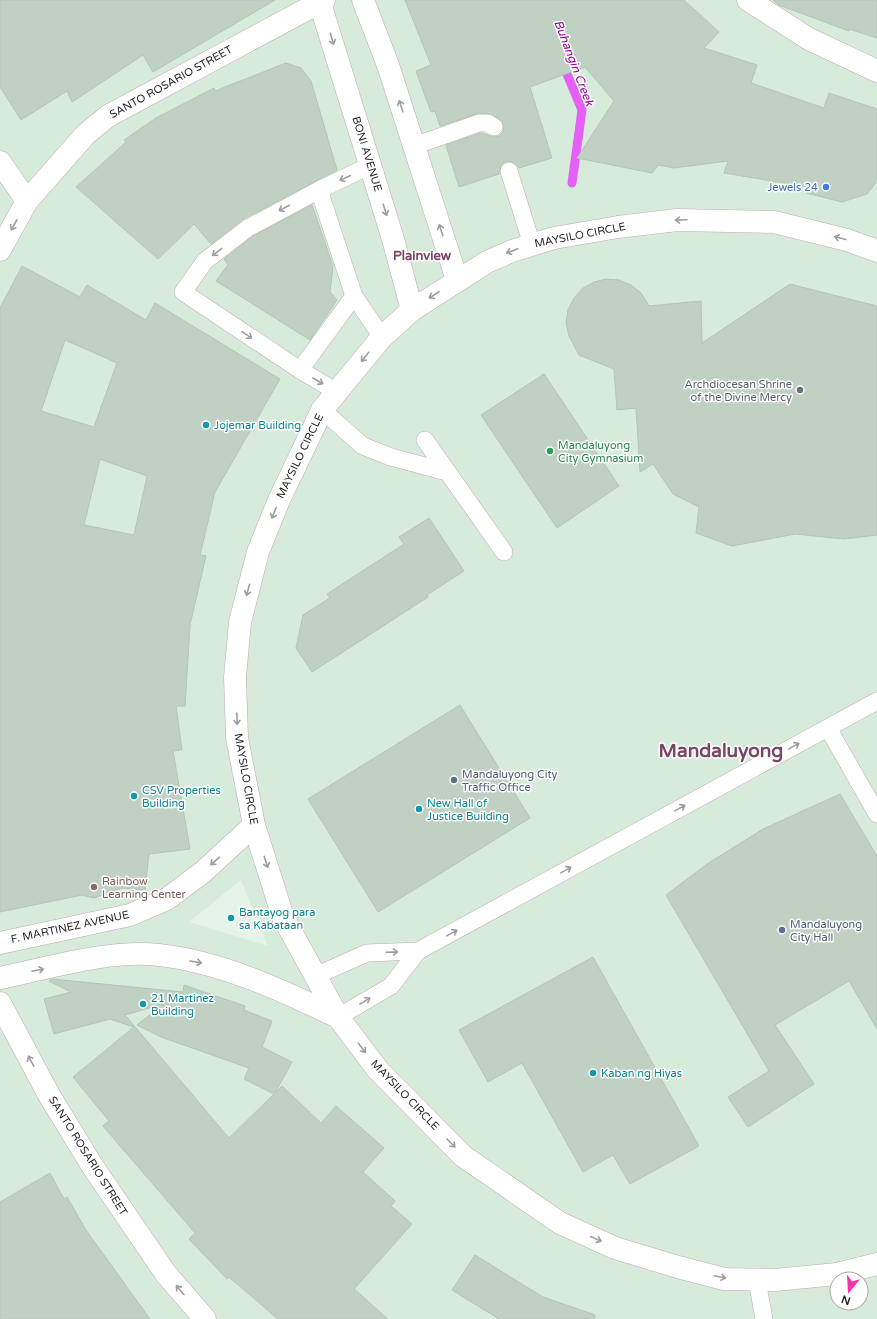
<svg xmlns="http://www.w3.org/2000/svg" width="877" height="1319" viewBox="0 0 877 1319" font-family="'Varela Round',sans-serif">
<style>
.plaza{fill:#e5f3e8}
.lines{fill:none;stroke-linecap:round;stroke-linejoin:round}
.stream{stroke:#e460f6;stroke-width:9}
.building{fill:#c0d0c3;stroke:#b1c6b6;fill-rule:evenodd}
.service-casing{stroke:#bdabb5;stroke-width:18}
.minor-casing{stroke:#bdabb5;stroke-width:23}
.tertiary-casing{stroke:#bdabb5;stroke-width:23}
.secondary-casing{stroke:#bdabb5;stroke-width:23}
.service{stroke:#fff;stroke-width:17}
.minor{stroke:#fff;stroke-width:22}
.tertiary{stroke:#fff;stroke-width:22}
.secondary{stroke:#fff;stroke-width:22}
.oneway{stroke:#9e9e9e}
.shop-dot{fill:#3f7fe0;stroke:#fff;stroke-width:1.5}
.worship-dot{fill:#6b7280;stroke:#fff;stroke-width:1.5}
.culture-dot{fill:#0f9aa8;stroke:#fff;stroke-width:1.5}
.leisure-dot{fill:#2e9e5b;stroke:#fff;stroke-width:1.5}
.service-dot{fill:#5c6f8a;stroke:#fff;stroke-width:1.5}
.education-dot{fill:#8d6e63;stroke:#fff;stroke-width:1.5}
.labels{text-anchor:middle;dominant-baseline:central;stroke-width:3;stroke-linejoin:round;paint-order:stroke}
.street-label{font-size:11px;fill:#272727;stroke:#fff}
.shop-label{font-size:11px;fill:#366cbe;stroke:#fff;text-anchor:end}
.worship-label{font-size:11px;fill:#5b616d;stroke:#fff;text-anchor:end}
.culture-label{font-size:11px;fill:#0d838f;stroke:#fff;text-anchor:start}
.leisure-label{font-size:11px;fill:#27864d;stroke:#fff;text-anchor:start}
.service-label{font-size:11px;fill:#4e5e75;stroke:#fff;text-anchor:start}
.education-label{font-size:11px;fill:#785e54;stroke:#fff;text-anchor:start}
.water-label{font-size:12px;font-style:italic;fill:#96049d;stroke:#fff}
.quarter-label{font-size:13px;font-weight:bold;fill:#7a4563;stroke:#fff}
.town-label{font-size:19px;font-weight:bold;fill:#7a4563;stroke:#fff}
</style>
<rect width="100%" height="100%" fill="#d6ebda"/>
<path class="plaza" d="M241,880l27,66 -79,-24z"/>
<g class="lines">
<path class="stream" d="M562,62l20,48 -10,73"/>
</g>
<path class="building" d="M0,0h275l-122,72 -10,-17 -71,47 -5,-11 -46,29 -21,-33z
M405,0h279l35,32 -15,16 53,17 -6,18 73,25 5,-15 48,16v67l-2,8 -8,10 -25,8 -36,-9 2,-6 -84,-14 4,-12 -54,7 -16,-3 -6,8 -75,-15 37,-57 -29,-34 -55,20 22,71 -33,10 -4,-5 -9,-2 -5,4 -2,9 -40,13 -13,-42 35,-12 13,4 5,-1 4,-4v-10l-11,-8 -13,-1 -39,13 -5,-15 -4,1 -15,-41 15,-6z
M773,0h104v38l-28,-9v2l-70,-26z
M286,63l15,5 10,13 26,89 -94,49 -32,25 -17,-20 -36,35 -82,-72 50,-45 -2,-2 32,-22 58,-30 1,3z
M312,205l21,61 -3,26 7,8 -27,40 -94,-59 12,-16 -4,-6 29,-23z
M22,266l58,31 7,-12 59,35 9,-17 125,76 -65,113 -15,63 6,1 -16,69 -5,81h-9l6,44 -9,1 17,98 -41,5 -4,36 -23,-2 -28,10 -12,-3 -82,17v-604zM65,340l52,23 -23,64 -53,-16zM100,459l47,17 -13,59 -50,-10z
M606,279l13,1 12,5 10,8 8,13 52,-5 1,42 88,-59 87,22v229l-33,4 -49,-5 -63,12 -36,-13 3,-26 -26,-13 -20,-30 -13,8 -4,-64 -19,2 -3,-41 -35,-14 -10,-19 -3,-13 2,-13 6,-12 9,-10 11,-6z
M544,374l75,112 -62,42 -76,-113z
M429,518l35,53 -37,24 1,2 -116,75 -16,-24 7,-33 27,-17 -3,-4 77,-50 -5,-7z
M460,705l70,113 -152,94 -70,-113z
M840,794l37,62v173l-28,-48 -74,44 39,59 -66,43 -20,-30 41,-26 -103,-176 41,-31 56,-35z
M593,957l106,189 -69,38 -17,-29 -30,17 -61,-109 -34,19 -29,-52z
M52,979l131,13 1,-7 61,21 -1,4 28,11 -10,26 30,15 -17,31 7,-7 39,37 15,-17 48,42 -21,24 32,29 -4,5 21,18 -58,65 34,30h-110l-49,-42 -2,2 -38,-40 6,-6 -92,-107 6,-5 -36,-44 61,-50 -24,-8 -56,15 -10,-35 27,-7 -22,-11zM163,1004l-26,21 24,12 88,31 -5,11 30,15 -45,44 -104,-123z
M50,1173l14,26 3,-2 19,33 64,89h-150v-117z
M475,1255l68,42 52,18 -1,4h-95l-47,-29z"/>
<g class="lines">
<defs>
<path id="service" d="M414,146l65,-23h8l7,4
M509,171l23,74
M319,190l35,106 28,41
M300,370l54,-74
M337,392l-37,-22 -117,-78 22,-31 43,-33 71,-38 52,-25
M322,410l41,36 28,11 56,15
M425,440l79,112
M828,728l49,86
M315,976l52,-23 51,-2
M338,1017l53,-31 27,-35 459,-250
M757,1280l7,39"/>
<path id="minor" d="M748,0l61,39 68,32
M0,162l27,39
M0,250l27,-49 59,-67 22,-18 216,-116"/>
<path id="tertiary" d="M0,1003l49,92 44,72 73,107 39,45"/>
<path id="secondary" d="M319,0l74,239 19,71
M363,0l25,65 69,215
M877,251l-30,-11 -73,-18 -97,-2 -59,7 -64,11 -42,13 -25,11 -75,48 -30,27 -60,73 -20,42 -23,48 -21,52 -18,70 -5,55 2,61 17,87 29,92 55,100 40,53 85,86 97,67 55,25 63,19 46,12 51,1 62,-6 40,-10
M0,943l130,-28 37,-16 36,-27 51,-47
M0,978c48,-10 110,-29 159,-23 63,7 122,35 179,62"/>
</defs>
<use href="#service" class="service-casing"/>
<use href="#minor" class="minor-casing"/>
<use href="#tertiary" class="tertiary-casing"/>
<use href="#secondary" class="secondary-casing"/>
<use href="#service" class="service"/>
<use href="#minor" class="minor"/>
<use href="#tertiary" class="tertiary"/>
<use href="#secondary" class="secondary"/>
</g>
<defs><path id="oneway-shaft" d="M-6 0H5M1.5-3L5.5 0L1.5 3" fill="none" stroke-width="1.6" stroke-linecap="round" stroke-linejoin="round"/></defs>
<g class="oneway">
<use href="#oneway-shaft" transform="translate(332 39) rotate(73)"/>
<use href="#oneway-shaft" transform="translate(401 106) rotate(-108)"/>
<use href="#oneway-shaft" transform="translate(345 178) rotate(155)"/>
<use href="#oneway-shaft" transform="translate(284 208) rotate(152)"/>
<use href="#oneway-shaft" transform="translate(385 210) rotate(73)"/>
<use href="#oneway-shaft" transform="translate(681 220) rotate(178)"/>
<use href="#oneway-shaft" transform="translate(14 225) rotate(119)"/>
<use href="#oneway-shaft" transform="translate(441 230) rotate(-108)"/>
<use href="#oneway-shaft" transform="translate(840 238) rotate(-166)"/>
<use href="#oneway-shaft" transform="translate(512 251) rotate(159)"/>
<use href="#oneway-shaft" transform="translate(217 252) rotate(142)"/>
<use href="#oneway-shaft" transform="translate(434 295) rotate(147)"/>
<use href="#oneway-shaft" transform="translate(247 335) rotate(34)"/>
<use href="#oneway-shaft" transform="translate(365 357) rotate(129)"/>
<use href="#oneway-shaft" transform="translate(318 381) rotate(30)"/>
<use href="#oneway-shaft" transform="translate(274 513) rotate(112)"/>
<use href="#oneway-shaft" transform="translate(248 590) rotate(105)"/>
<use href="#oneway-shaft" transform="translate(237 719) rotate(88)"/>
<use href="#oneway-shaft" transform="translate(794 746) rotate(-29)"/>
<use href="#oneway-shaft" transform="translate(680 808) rotate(-29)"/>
<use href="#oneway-shaft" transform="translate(215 861) rotate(139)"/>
<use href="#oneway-shaft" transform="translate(266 862) rotate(72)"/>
<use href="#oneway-shaft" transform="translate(566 870) rotate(-29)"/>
<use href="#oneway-shaft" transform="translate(452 933) rotate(-29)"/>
<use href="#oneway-shaft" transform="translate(392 952) rotate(-2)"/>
<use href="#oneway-shaft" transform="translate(196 962) rotate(10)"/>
<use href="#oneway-shaft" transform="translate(38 970) rotate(-12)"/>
<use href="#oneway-shaft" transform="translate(365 1001) rotate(-31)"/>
<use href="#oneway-shaft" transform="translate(362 1048) rotate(53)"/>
<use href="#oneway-shaft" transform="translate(31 1061) rotate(-118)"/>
<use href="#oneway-shaft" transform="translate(451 1143) rotate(45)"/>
<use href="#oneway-shaft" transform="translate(596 1239) rotate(24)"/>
<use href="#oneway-shaft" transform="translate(720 1277) rotate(12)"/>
<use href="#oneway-shaft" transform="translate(180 1290) rotate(-131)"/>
</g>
<circle class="shop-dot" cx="826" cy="187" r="4"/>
<circle class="worship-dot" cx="800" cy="390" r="4"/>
<g class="culture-dot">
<circle cx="206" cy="425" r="4"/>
<circle cx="134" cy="796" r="4"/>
<circle cx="419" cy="809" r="4"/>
<circle cx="231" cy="918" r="4"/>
<circle cx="143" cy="1004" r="4"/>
<circle cx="593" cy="1073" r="4"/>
</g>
<circle class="leisure-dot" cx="550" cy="451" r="4"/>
<g class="service-dot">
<circle cx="454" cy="780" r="4"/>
<circle cx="782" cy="930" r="4"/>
</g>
<circle class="education-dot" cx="94" cy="887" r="4"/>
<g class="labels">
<g class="street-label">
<text transform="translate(171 82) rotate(-29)">SANTO ROSARIO STREET</text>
<text transform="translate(367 154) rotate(73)">BONI AVENUE</text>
<text transform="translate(580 235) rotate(-11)">MAYSILO CIRCLE</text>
<text transform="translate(300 456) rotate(-64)">MAYSILO CIRCLE</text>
<text transform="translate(246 779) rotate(80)">MAYSILO CIRCLE</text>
<text transform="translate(70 927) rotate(-12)">F. MARTINEZ AVENUE</text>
<text transform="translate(405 1095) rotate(46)">MAYSILO CIRCLE</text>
<text transform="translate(88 1156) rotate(58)">SANTO ROSARIO STREET</text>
</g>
<g class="shop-label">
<text x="818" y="187">Jewels 24</text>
</g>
<g class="worship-label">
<text x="792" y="384">Archdiocesan Shrine<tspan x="792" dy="13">of the Divine Mercy</tspan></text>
</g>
<g class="culture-label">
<text x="214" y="425">Jojemar Building</text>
<text x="142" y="790">CSV Properties<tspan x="142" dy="13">Building</tspan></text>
<text x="427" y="803">New Hall of<tspan x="427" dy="13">Justice Building</tspan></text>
<text x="239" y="912">Bantayog para<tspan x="239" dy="13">sa Kabataan</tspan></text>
<text x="151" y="998">21 Martinez<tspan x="151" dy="13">Building</tspan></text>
<text x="601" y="1073">Kaban ng Hiyas</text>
</g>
<g class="leisure-label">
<text x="558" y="445">Mandaluyong<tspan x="558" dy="13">City Gymnasium</tspan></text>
</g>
<g class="service-label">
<text x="462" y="774">Mandaluyong City<tspan x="462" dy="13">Traffic Office</tspan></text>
<text x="790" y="924">Mandaluyong<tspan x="790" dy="13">City Hall</tspan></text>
</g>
<g class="education-label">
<text x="102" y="881">Rainbow<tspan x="102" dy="13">Learning Center</tspan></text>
</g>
<g class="water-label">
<text transform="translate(574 63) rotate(69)">Buhangin Creek</text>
</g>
<g class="quarter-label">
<text x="422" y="256">Plainview</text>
</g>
<g class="town-label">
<text x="721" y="751">Mandaluyong</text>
</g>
</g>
<g transform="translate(849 1291) rotate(198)"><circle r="19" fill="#ffffff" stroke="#a9a9a9"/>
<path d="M0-3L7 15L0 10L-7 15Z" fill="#ff2fa7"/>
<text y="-6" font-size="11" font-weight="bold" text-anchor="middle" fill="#272727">N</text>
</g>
</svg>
